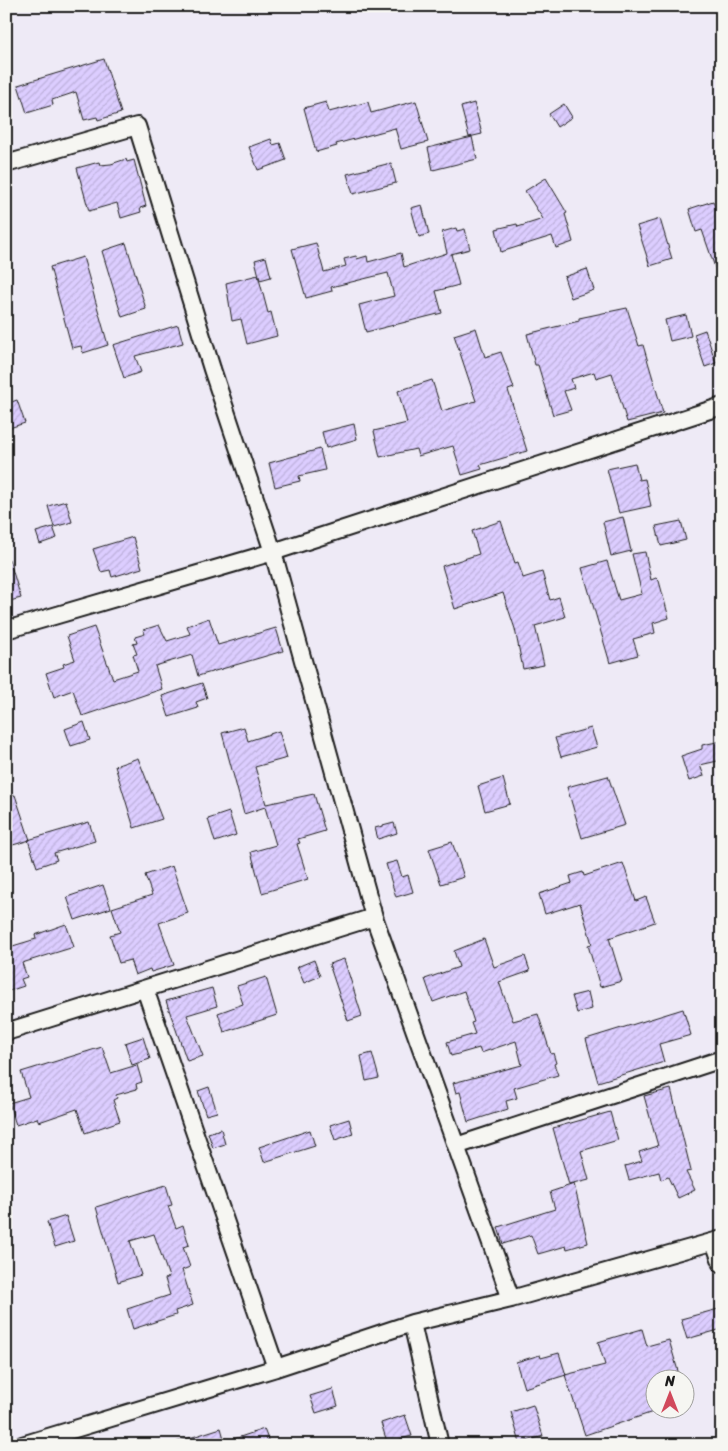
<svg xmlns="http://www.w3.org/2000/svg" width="728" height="1451" viewBox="0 0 728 1451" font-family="Sriracha,sans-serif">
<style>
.building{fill:url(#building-hatch);stroke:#1c1c1c}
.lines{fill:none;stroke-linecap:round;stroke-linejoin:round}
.street-casing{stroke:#1c1c1c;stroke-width:20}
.street{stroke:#f6f6f2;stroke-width:16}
</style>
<defs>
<pattern id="building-hatch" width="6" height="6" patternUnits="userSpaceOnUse" patternTransform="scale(1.25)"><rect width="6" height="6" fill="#dccdff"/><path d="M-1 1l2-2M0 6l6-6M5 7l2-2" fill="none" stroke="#bcafda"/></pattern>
</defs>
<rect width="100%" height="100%" fill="#eeeaf6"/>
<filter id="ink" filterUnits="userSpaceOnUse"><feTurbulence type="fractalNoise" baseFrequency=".02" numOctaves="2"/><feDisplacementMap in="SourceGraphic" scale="10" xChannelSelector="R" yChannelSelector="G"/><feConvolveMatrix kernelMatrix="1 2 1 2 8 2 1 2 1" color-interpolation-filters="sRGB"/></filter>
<g filter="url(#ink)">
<path class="building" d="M104,59l17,54 -23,7 -1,-3 -13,3 -8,-28 -24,8 1,5 -26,8 -9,-28z
M416,101l12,41 -27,7 -6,-21 -59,16 1,2 -21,6 -12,-44 22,-6 3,10 39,-10 3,11z
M474,103l8,31 -13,3 -8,-30z
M564,104l8,13 -15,10 -8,-13z
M472,137l5,22 -44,11 -5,-22z
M271,139l2,6 7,-2 6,17 -28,10 -9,-23z
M126,159l1,3 7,-2 12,46 -6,2 1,4 -20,6 -4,-15 -28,8 -12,-43 22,-6 1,3 11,-1z
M391,163l5,20 -43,11 -6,-20z
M546,178l21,35 -2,1 8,28 -17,6 -4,-12 -51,16 -5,-23 21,-5 1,3 25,-8 -18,-28z
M713,201l9,26v55h-2l-18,-52 -6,2 -7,-23z
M422,205l7,29 -10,3 -8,-29z
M660,219l12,40 -22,7 -13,-40z
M456,228l1,3 8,-2 5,20 -19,5 8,31 -23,6 6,22 -76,19 -7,-27 35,-9 -6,-23 -57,14 1,4 -26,7 -14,-49 24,-6 8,29 22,-6 -2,-7 12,-3 1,3 10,-3 1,6 33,-9 3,14 43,-14 -5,-21z
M126,243l20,66 -24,8 -20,-66z
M83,257l25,88 -25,8 -2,-7 -9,2 -22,-81z
M266,257l5,20 -11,3 -5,-20z
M587,269l7,21 -23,8 -7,-21z
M258,275l10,38 3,-1 6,24 -30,8 -6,-25 -9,2 -6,-38z
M627,308l12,38 4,-1 20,68 -36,9 -15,-49 -16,5 -2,-6 -23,7 3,9 -10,3 7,19 -18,5 -15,-50h-3l-8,-31 52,-13v-3z
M686,315l5,21 -21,5 -5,-21z
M178,325l5,18 -48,13 6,16 -17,6 -11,-33z
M476,328l9,29 16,-5 13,36 -6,2 19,61 -47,14 2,4 -20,6 -9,-29 -35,10 -2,-7 -36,8 -6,-26 33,-8 -9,-32 34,-11 10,31 34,-10 -22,-66z
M705,330l11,33 -11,4 -11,-33z
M17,400l8,23 -19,6v-25z
M354,424l3,15 -31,9 -4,-16z
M320,449l5,21 -26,6 1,5 -25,6 -6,-24z
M635,463l4,17 6,-1 6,27 -32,7 -12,-44z
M66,501l6,21 -18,5 -6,-21z
M623,517l8,34 -20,5 -8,-34z
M501,521l14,42 3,-1 5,16 19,-6 8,28 9,-3 6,20 -30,9 9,39 -21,4 -8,-40 -12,-36 -48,16 -13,-43 37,-12 -7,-23z
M681,521l5,19 -25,6 -5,-20z
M53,527l4,11 -17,6 -4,-12z
M133,537l9,31 -30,9 -2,-7 -9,2 -8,-23z
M645,552l6,28 5,-2 3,3 10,37 -16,5 2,10 -22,6 5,16 -28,8 -28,-95 25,-7 12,39 23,-6 -10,-40z
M9,559l12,39 -15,4v-42z
M209,618l9,27 58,-17 7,23 -85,25 -6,-21 -37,11 7,23 -80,27 -9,-26 -19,7 -8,-24 18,-6 -1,-3 12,-4 -8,-24 27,-9 19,52 25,-8 -5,-16 4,-1 -4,-10 4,-1 -2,-6 10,-3 -2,-4 16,-5 8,16 23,-7 -3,-8z
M202,683l5,15 -11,4 2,6 -29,9 -7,-21z
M84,722l6,18 -19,6 -6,-17z
M244,727l4,14 31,-10 8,27 -32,9 11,37 48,-10 11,37 -27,8 2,4 -3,1 11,35 -46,14 -11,-41 25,-7 -11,-38 -21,7 -22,-81z
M591,728l6,19 -36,10 -6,-19z
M722,741v19l-22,5 4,11 -15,5 -8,-25 21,-7v-4z
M138,758l24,61 -28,9 -19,-62z
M608,776l17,49 -43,13 -15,-51z
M503,778l7,26 -25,7 -7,-25z
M15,795l15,45 -24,7v-49z
M229,812l7,23 -21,7 -7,-23z
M89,822l6,19 -41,12 3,7 -20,7 -9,-27z
M394,823l3,10 -19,6 -3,-11z
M452,842l12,35 -23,7 -12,-35z
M397,861l5,16 6,-2 5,17 -17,5 -10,-33z
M623,863l13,38 10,-4 9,25 -46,16 13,43 -22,6 -12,-42 4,-1 -12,-41 -35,11 -6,-20 33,-11 -2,-7 13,-4 1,4z
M172,866l16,47 -29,10 15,42 -23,7 -1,-3 -15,6 -5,-15 -11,3 -9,-28 10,-3 -8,-24 40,-13 -7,-20z
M103,885l8,23 -36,12 -8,-23z
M66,924l8,23 -52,16 5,14 -6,2 3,7 -18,6v-44l30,-9 -1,-4z
M484,939l10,28 31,-11 5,15 -31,11 14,39 25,-7 13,40 2,-1 3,10 -2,1 4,11 -44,13 3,10 -11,3 2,8 -40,13 -8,-30 -4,1 -3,-10 69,-18 -6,-24 -35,12 -2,-5 -28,8 -4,-14 28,-8 -4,-11 3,-1 -10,-31 -31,11 -8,-23 34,-12 -5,-16z
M344,959l18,57 -14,5 -19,-57z
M314,960l6,16 -16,7 -7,-16z
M266,977l11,38 -53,17 -6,-19 25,-9 -6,-18z
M212,988l5,18 -30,9 16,41 -16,5 -21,-60z
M588,992l4,17 -15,4 -5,-17z
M683,1009l8,26 -32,9 5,18 -66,20 -12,-43z
M143,1037l7,22 -18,6 -7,-22z
M102,1047l9,26 26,-8 5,17 -6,2 1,5 -21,6 1,3 -4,2 7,21 -35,12 -8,-24 -38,13 -2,-4 -21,7 -7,-22 20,-6 -8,-25z
M372,1053l7,25 -13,3 -5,-25z
M209,1087l8,25 -11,3 -8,-24z
M671,1089l20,82 -5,1 9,18 -17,8 -10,-21 -7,3 -2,-8 -30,8 -4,-14 17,-5 -3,-9 19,-6 -14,-50z
M610,1112l8,28 -37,11 8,29 -20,5 -16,-57z
M349,1119l4,15 -18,6 -5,-15z
M221,1129l4,15 -12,4 -5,-15z
M310,1130l5,16 -51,16 -5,-15z
M574,1184l14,59 -21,6 -1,-3 -28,8 -7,-19 -28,9 -5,-17 57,-18 -5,-17z
M166,1185l6,20 -4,1 8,22 7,-3 6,20 -6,2 7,20 -8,3 11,35 -18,6 1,4 -43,14 -6,-20 43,-14 -5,-16 4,-2 -15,-43 -24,7 11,34 -23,7 -22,-75z
M66,1216l8,25 -19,6 -8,-25z
M722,1308v21l-35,10 -6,-20z
M642,1329l5,17 22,-6 11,38h-24v33l-71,24 -20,-60 40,-10 -7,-23z
M559,1353l7,22 -42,13 -8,-26 24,-7 1,3z
M333,1389l5,17 -22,7 -6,-17z
M533,1405l10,31 -23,7 -9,-31z
M405,1415l7,21 -12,3 2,6h-14l-7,-22z
M221,1428l4,14 39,-13 6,16h-92l-1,-3z"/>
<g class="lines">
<defs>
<path id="street" d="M6,164l131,-38 75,243 61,183 101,365 137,382
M6,630l267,-78 449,-146
M145,989l131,379
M6,1032l368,-115
M456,1146l266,-87
M714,1242l8,22
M412,1323l28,122
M22,1445l254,-77 136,-45 99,-24 211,-60"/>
</defs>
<use href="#street" class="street-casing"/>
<use href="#street" class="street"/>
</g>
</g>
<rect width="728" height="1451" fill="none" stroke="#f6f6f2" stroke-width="25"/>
<rect x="12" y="12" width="703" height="1426" fill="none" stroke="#1c1c1c" stroke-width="2" filter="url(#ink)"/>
<g transform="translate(670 1394)"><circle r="24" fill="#f6f6f2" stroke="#9f9f9c"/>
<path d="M0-4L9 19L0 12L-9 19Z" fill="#d1495b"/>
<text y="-8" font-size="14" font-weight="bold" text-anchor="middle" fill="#1c1c1c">N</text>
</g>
</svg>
